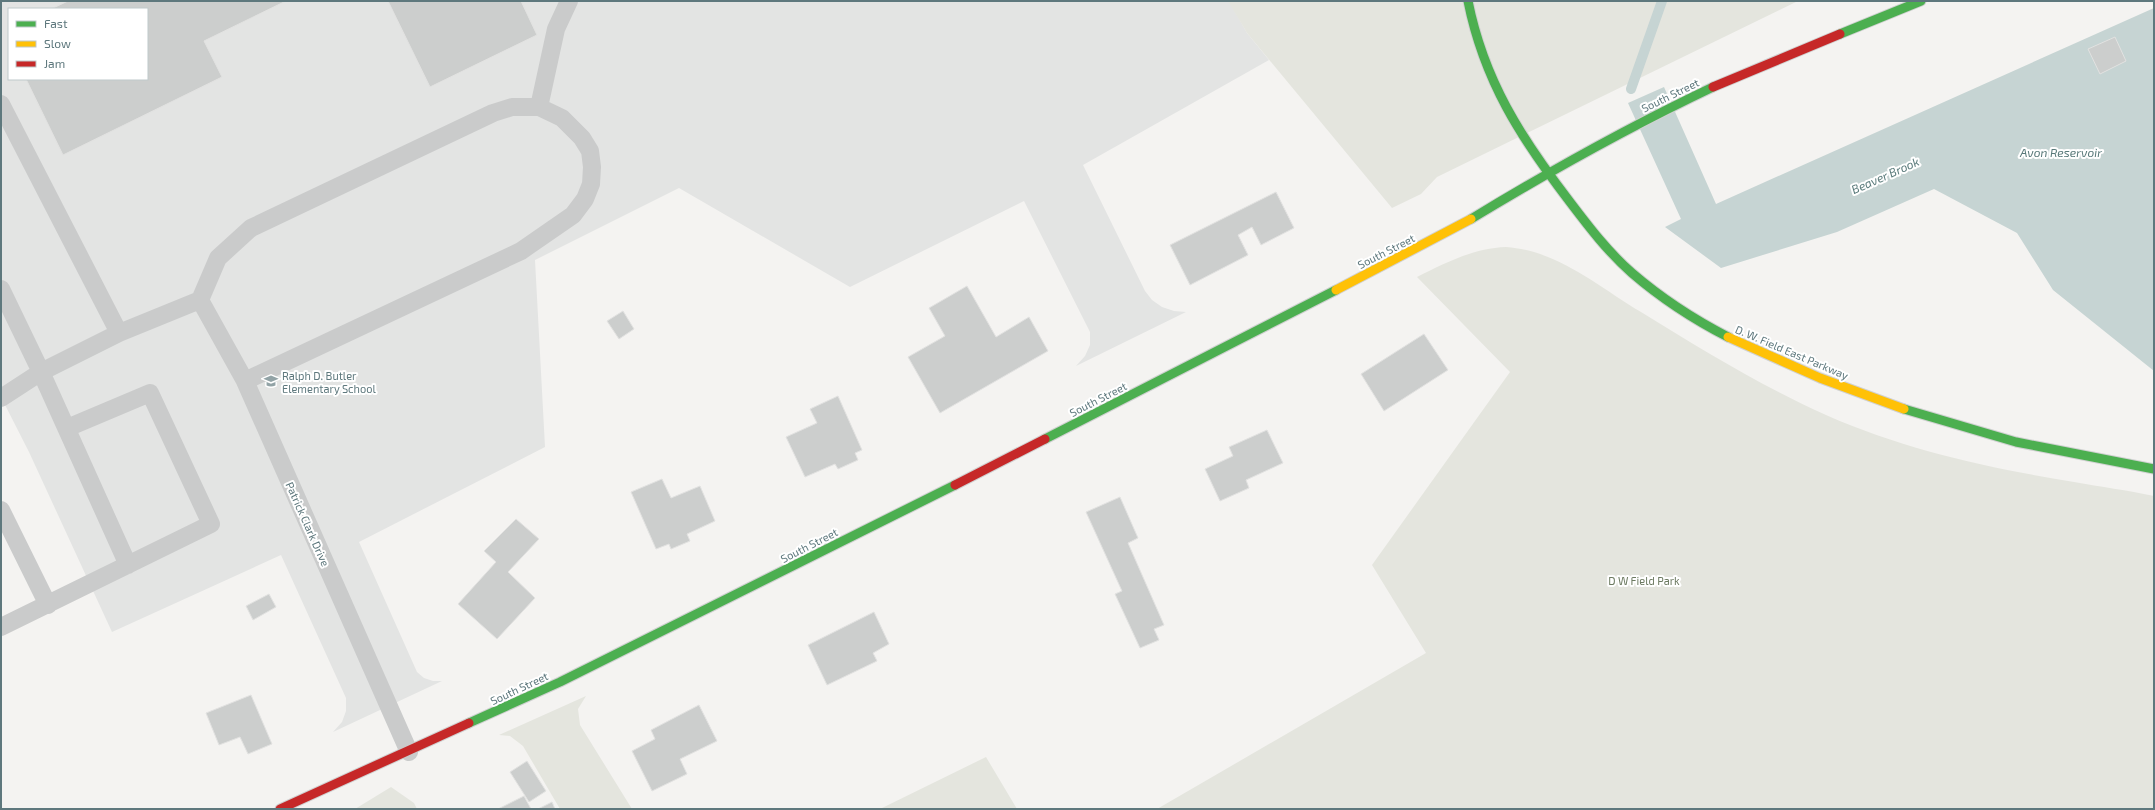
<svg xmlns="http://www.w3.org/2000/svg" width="2155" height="810" viewBox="0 0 2155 810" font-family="'Exo 2',sans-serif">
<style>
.built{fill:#e3e4e3;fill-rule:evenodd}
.green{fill:#e4e5de}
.water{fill:#c6d4d3}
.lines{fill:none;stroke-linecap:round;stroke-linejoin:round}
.stream{stroke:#c6d4d3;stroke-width:10}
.building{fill:#cccecd;stroke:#e2e2e1}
.fast-casing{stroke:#d0d1d1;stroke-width:11}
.slow-casing{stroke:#d0d1d1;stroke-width:11}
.jam-casing{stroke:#d0d1d1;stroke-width:11}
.lane{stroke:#cacbcb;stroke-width:18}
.fast{stroke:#4caf50;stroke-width:9}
.slow{stroke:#ffc107;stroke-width:9}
.jam{stroke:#c62828;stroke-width:9}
.labels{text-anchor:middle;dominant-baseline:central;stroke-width:4;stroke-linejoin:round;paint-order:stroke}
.street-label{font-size:11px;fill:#5e787d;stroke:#fff}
.poi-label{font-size:11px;fill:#5e787d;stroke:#fff;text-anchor:start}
.park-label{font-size:11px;fill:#6c7a61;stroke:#fff}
.water-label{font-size:12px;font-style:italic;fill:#587979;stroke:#fff}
</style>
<rect width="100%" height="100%" fill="#f4f3f1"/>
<path class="built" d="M1,1h1228l18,32 22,27 -186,105 62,126 7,9 10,7 12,4 12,1 -110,54 9,-10 5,-11v-13l-66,-131 -174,86 -171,-99 -144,72 10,187 -186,95 58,130 7,6 9,3h9l-109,51 9,-10 4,-11v-13l-65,-143 -169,77 -83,-180 -28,-55zM9,9h138v70h-138z"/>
<path class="green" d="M1228,1h570l-361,176 -16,17 -29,14 -145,-175z
M1506,247c53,4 91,39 135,65 60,37 120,74 185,103 79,35 163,53 248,67 27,5 53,8 80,14v313h-997l269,-156 -54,-88 138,-193 -93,-95c28,-14 57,-29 89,-30z
M586,696l-8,13 2,16 52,84h-72l-37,-63 -13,-10 -11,-1z
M986,757l31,52h-137z
M391,787l23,16 3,6h-62z"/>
<path class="water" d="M2154,8v363l-101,-81 -36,-57 -83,-44 -97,43 -116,36 -56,-41 16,-8 -53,-116 36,-16 52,117z"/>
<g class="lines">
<path class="stream" d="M1631,89l31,-88"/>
</g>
<path class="building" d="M68,1h218l-82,40 18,36 -159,78 -37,-76h121v-70h-96z
M388,1h133l16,34 -107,52z
M2115,37l11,24 -26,13 -12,-25z
M1276,192l18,36 -33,17 -9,-18 -14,8 10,20 -58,30 -20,-40z
M967,286l29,51 33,-20 19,34 -108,62 -32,-56 37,-21 -16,-28z
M623,311l11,18 -15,10 -12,-18z
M1424,334l24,36 -64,41 -23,-37z
M838,396l24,54 -7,3 3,7 -20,9 -3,-5 -30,13 -19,-40 31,-14 -7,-14z
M1267,430l16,33 -37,17 3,8 -29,13 -15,-32 28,-13 -4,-9z
M662,479l9,19 29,-12 15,35 -28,13 3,7 -19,8 -2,-5 -13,5 -25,-57z
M1120,497l18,41 -10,5 36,82 -10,4 5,11 -19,8 -25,-54 7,-3 -36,-79z
M516,519l23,20 -31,33 27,26 -38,41 -39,-35 38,-42 -12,-11z
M269,594l7,13 -23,13 -7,-14z
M874,612l15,32 -16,9 4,8 -50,24 -19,-40z
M251,695l21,49 -24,10 -8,-17 -21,8 -13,-32z
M699,705l18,36 -37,18 7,15 -35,17 -20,-40 23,-12 -4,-9z
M527,761l19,30 -17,11 -19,-30z
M524,796l7,13h-33z
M552,802l3,7h-17z"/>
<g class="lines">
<defs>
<path id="fast" d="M1468,1c16,80 53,137 102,201 19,25 38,50 62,71 29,25 61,46 96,64
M1840,34l81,-33
M1471,219c79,-48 158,-92 242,-132
M1904,409l112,33 138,27
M1045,439l291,-149
M469,723l91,-41 395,-197"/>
<path id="slow" d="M1336,290l135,-71
M1728,337l92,41 84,31"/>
<path id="jam" d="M1713,87l127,-53
M955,485l90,-46
M280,809l189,-86"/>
</defs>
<use href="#fast" class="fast-casing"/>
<use href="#slow" class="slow-casing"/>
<use href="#jam" class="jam-casing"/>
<path class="lane" d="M1,104l118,229
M539,107l17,-78 13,-28
M1,289l40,83 78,-39 81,-33 18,-42 33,-30 242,-115 19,-6h27l23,11 20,20 8,13 2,16 -1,17 -6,15 -12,16 -52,36 -276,130
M200,300l45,81 164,371
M1,398l40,-26 87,193
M1,510l47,95
M1,627l210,-103 -61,-131 -83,35"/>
<use href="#fast" class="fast"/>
<use href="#slow" class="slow"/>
<use href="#jam" class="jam"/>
</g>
<defs>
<symbol id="school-bare" viewBox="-9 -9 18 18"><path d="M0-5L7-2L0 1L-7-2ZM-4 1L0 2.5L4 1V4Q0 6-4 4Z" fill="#92a3a6" stroke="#fff" stroke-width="2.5" paint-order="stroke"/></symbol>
</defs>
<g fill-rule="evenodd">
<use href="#school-bare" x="261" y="371" width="20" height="20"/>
</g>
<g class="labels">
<g class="street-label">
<text transform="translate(1670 95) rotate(-26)">South Street</text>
<text transform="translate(1386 251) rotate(-27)">South Street</text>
<text transform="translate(1792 352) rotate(23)">D. W. Field East Parkway</text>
<text transform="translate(1098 399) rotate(-27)">South Street</text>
<text transform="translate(308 524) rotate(66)">Patrick Clark Drive</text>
<text transform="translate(809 545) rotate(-27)">South Street</text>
<text transform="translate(519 688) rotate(-25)">South Street</text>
</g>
<g class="poi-label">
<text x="282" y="375">Ralph D. Butler<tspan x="282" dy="13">Elementary School</tspan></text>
</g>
<g class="park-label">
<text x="1644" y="580">D W Field Park</text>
</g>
<g class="water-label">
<text x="2061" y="152">Avon Reservoir</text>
<text transform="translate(1885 175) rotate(-24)">Beaver Brook</text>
</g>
</g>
<rect width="2155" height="810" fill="none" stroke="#5e787d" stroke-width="4"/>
<rect x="8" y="8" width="140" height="72" fill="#ffffff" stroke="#bfc9cb"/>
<rect x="16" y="21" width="20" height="6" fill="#4caf50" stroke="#bfc9cb"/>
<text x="44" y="28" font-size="12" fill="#5e787d">Fast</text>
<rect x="16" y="41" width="20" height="6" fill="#ffc107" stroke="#bfc9cb"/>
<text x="44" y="48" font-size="12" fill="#5e787d">Slow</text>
<rect x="16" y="61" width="20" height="6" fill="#c62828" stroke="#bfc9cb"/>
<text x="44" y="68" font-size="12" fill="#5e787d">Jam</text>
</svg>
